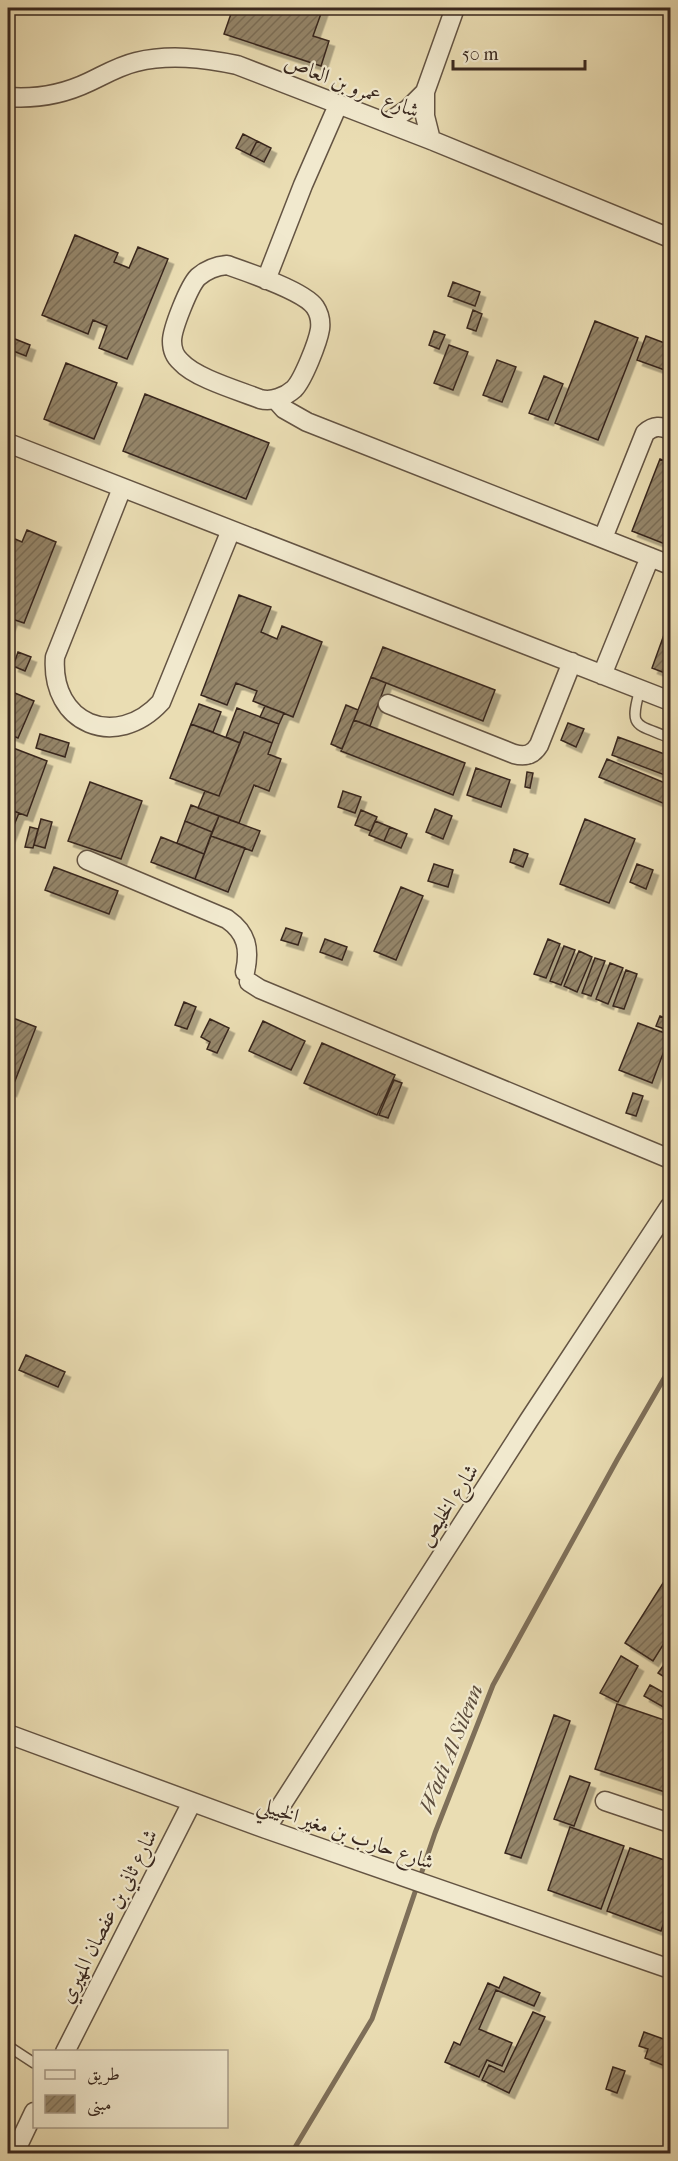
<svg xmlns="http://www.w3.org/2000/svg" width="678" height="2161" viewBox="0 0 678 2161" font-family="'IM FELL French Canon',Amiri,serif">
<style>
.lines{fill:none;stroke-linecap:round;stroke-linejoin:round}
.stream{stroke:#7e6f59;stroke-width:5}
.building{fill:url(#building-hatch);stroke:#38271e;stroke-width:1.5;filter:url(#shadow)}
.lane-casing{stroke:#645443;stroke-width:12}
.street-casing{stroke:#645443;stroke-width:21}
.lane{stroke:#f1e9ce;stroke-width:9}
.street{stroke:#f1e9ce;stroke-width:18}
.labels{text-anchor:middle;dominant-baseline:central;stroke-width:4.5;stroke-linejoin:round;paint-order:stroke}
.street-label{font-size:21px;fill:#38271e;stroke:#f1e9ce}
.water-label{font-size:22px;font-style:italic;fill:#5b4b3b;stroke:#f1e9ce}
</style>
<defs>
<pattern id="building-hatch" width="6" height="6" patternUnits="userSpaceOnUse" patternTransform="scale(1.5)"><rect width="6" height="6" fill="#95866b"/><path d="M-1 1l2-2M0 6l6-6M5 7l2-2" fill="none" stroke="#7b6e57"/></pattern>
<filter id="shadow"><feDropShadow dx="5.5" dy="5.5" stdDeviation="0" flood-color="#0004"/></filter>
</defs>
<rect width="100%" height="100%" fill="#eaddb3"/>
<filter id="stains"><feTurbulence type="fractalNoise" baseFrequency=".00333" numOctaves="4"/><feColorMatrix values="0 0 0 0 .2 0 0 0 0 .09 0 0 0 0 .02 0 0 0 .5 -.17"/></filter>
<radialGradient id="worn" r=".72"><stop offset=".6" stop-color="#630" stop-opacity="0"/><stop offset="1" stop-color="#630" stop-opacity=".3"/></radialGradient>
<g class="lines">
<path class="stream" d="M291,2154l81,-135 63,-186 58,-148 124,-225 53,-92"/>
</g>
<path class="building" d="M233,8h90l-10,28 16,5 -8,25 -97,-32z
M243,134l14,7 -7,14 -14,-7z
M257,141l14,7 -7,14 -14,-7z
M75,235l43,18 -4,9 15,6 9,-21 30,12 -41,100 -28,-11 8,-22 -14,-6 -5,14 -46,-19z
M453,282l27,10 -5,14 -27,-10z
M473,310l9,4 -6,17 -9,-3z
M595,321l43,17 -40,102 -43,-17z
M434,331l11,4 -6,14 -10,-4z
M646,336l24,9v27l-33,-12z
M10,337l20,8 -4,11 -18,-7z
M449,345l19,7 -15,38 -19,-7z
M497,360l19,7 -14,35 -19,-7z
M66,363l51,20 -23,56 -50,-20z
M544,376l19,8 -15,36 -19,-7z
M145,394l124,49 -23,56 -123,-48z
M660,459l10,4v83l-38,-15z
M27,530l29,12 -32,81 -12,-4 -4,10v-93l14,6z
M239,595l32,12 -10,25 16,7 5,-13 40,16 -29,75 -40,-16 4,-10 -21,-8 -9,22 -26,-10z
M670,618v57l-18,-7z
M383,647l112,43 -12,31 -112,-44z
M18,652l13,5 -6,14 -12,-5z
M371,677l15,6 -16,43 -16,-6z
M10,691l24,10 -16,37 -10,-4v-37z
M199,704l22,8 -8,20 -22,-8z
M346,705l12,5 -16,39 -11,-5z
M265,706l19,7 -5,11 -19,-7z
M237,708l42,16 -7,19 -28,-11 -4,11 -14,-6z
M354,720l111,43 -12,32 -112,-44z
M568,723l16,6 -8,18 -15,-7z
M191,724l49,19 -21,53 -49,-18z
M244,732l28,11 -4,11 13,5 -12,32 -15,-6 -15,38 -41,-15 7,-17 14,5z
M40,734l29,9 -4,14 -29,-9z
M618,737l52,19v21l-58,-22z
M8,746l39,15 -20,55 -19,-7z
M607,759l63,26v21l-71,-29z
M476,768l34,12 -9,27 -34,-12z
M527,772l6,1 -3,15 -5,-1z
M90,782l52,19 -21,58 -53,-18z
M343,791l18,6 -6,16 -17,-6z
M191,805l28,11 -7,16 -27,-11z
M8,809l11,4 -11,27z
M435,809l17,7 -9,23 -17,-7z
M361,810l16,7 -6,14 -16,-6z
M219,816l41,15 -8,20 -41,-15z
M41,819l11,3 -7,26 -11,-3z
M585,819l50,20 -26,64 -49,-19z
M185,821l27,11 -8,22 -27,-11z
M375,821l15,6 -6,14 -15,-6z
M30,827l8,2 -5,19 -8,-1z
M390,827l17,7 -6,14 -17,-7z
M211,836l34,12 -17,44 -33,-13z
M161,837l43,17 -9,25 -44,-17z
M514,849l14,5 -5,13 -13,-5z
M434,864l19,6 -5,17 -20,-6z
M637,864l16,6 -7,19 -16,-7z
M54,867l64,24 -9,23 -64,-24z
M401,887l22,9 -27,64 -22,-9z
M286,928l16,5 -4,12 -17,-5z
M325,939l22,8 -5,13 -22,-8z
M548,939l12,5 -14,34 -12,-4z
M564,946l11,4 -14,35 -11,-4z
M579,951l13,6 -15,35 -13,-6z
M595,958l10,3 -14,35 -9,-3z
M610,963l13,5 -15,36 -12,-5z
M626,970l11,4 -13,35 -11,-3z
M184,1002l12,5 -9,22 -12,-4z
M8,1016l28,11 -25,64 -3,-2z
M660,1016l10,4v11l-14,-5z
M210,1019l19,9 -12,25 -10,-4 3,-7 -9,-5z
M263,1021l42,20 -14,29 -42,-19z
M638,1023l32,12 -18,48 -33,-13z
M322,1043l73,32 -18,40 -73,-32z
M394,1080l8,3 -14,35 -9,-3z
M633,1093l10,3 -7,20 -10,-3z
M26,1355l39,17 -7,15 -39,-17z
M663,1583l7,5v55l-4,-3 -13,21 -28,-18z
M621,1656l17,10 -20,36 -18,-9z
M668,1659l2,2 -1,19 -11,-7z
M650,1685l20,11 -5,12 -21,-12z
M617,1704l53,18v65l-2,6 -73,-24z
M554,1715l16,6 -49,137 -16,-5z
M570,1776l20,7 -16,43 -20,-7z
M570,1827l54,19 -23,63 -53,-19z
M630,1848l40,14v43l-9,26 -54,-20z
M504,1977l36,16 -6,13 -38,-16 -17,39 33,14 -10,23 -15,-6 -8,17 -34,-15 9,-20 6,3 28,-62 11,5z
M533,2012l12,5 -36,76 -27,-13 7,-15 15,7z
M644,2032l25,9 -3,10 4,2v15l-25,-10 3,-9 -9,-3z
M613,2067l12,4 -8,22 -11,-4z"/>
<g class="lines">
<defs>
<path id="lane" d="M640,689c-11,40 -5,34 30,49
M8,2046l26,17"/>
<path id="street" d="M8,97c27,2 56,-3 81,-15 15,-7 30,-16 47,-20 33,-8 67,-4 101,3l194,75 239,98
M387,123l21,-14 17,-17
M431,140l-6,-24v-24l30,-84
M227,265c20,7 77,26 88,42 4,6 6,14 5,22 -2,13 -17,51 -26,60 -9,8 -22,13 -34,10 -20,-8 -65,-21 -79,-37 -6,-5 -9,-13 -9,-21 0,-12 17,-55 26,-64 8,-7 18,-11 29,-12z
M266,280l37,-95 35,-80
M275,399l9,10 23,13 363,143
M8,443l662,258
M122,488l-67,169c-5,67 61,94 106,45l70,-172
M603,538l42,-105c9,-8 16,-7 25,-3
M602,675l48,-118
M388,704l126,50c11,3 19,1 25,-9l33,-83
M87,860l140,59c20,14 23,30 18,53
M249,982l11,7 410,170
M8,1734l258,95 404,140
M605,1801l65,22
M266,1829l263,-409 141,-214
M65,2052l127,-250
M14,2154l20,-42"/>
</defs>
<use href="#lane" class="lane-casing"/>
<use href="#street" class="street-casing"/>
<use href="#lane" class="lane"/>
<use href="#street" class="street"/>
</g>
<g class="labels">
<g class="street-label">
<text transform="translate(352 86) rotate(21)">شارع عمرو بن العاص</text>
<text transform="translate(448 1505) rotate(-57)">شارع الخليص</text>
<text transform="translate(346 1833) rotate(19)">شارع حارب بن مغير الخييلي</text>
<text transform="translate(108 1916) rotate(-63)">شارع ثاني بن عفصان المهيري</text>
</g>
<g class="water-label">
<text transform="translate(451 1749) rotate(-68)">Wadi Al Silenn</text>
</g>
</g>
<rect width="678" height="2161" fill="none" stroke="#eaddb3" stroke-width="30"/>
<rect x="9" y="9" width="660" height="2143" fill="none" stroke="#38271e" stroke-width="3"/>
<rect x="15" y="15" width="648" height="2131" fill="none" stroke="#38271e" stroke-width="1.5"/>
<rect x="33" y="2050" width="195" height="78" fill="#f1e9ce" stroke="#a79b88" stroke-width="1.5"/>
<rect x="45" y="2070" width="30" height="9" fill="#f1e9ce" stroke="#a79b88" stroke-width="1.5"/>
<text x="87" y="2080" font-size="18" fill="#38271e">طريق</text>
<rect x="45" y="2095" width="30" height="18" fill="url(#building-hatch)" stroke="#a79b88" stroke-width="1.5"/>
<text x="87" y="2110" font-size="18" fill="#38271e">مبنى</text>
<path d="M453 60v9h132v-9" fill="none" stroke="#38271e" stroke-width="3"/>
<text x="462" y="60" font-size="18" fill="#38271e" stroke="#f1e9ce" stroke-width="4.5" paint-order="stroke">50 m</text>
<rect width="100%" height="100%" filter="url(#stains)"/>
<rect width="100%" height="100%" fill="url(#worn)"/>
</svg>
